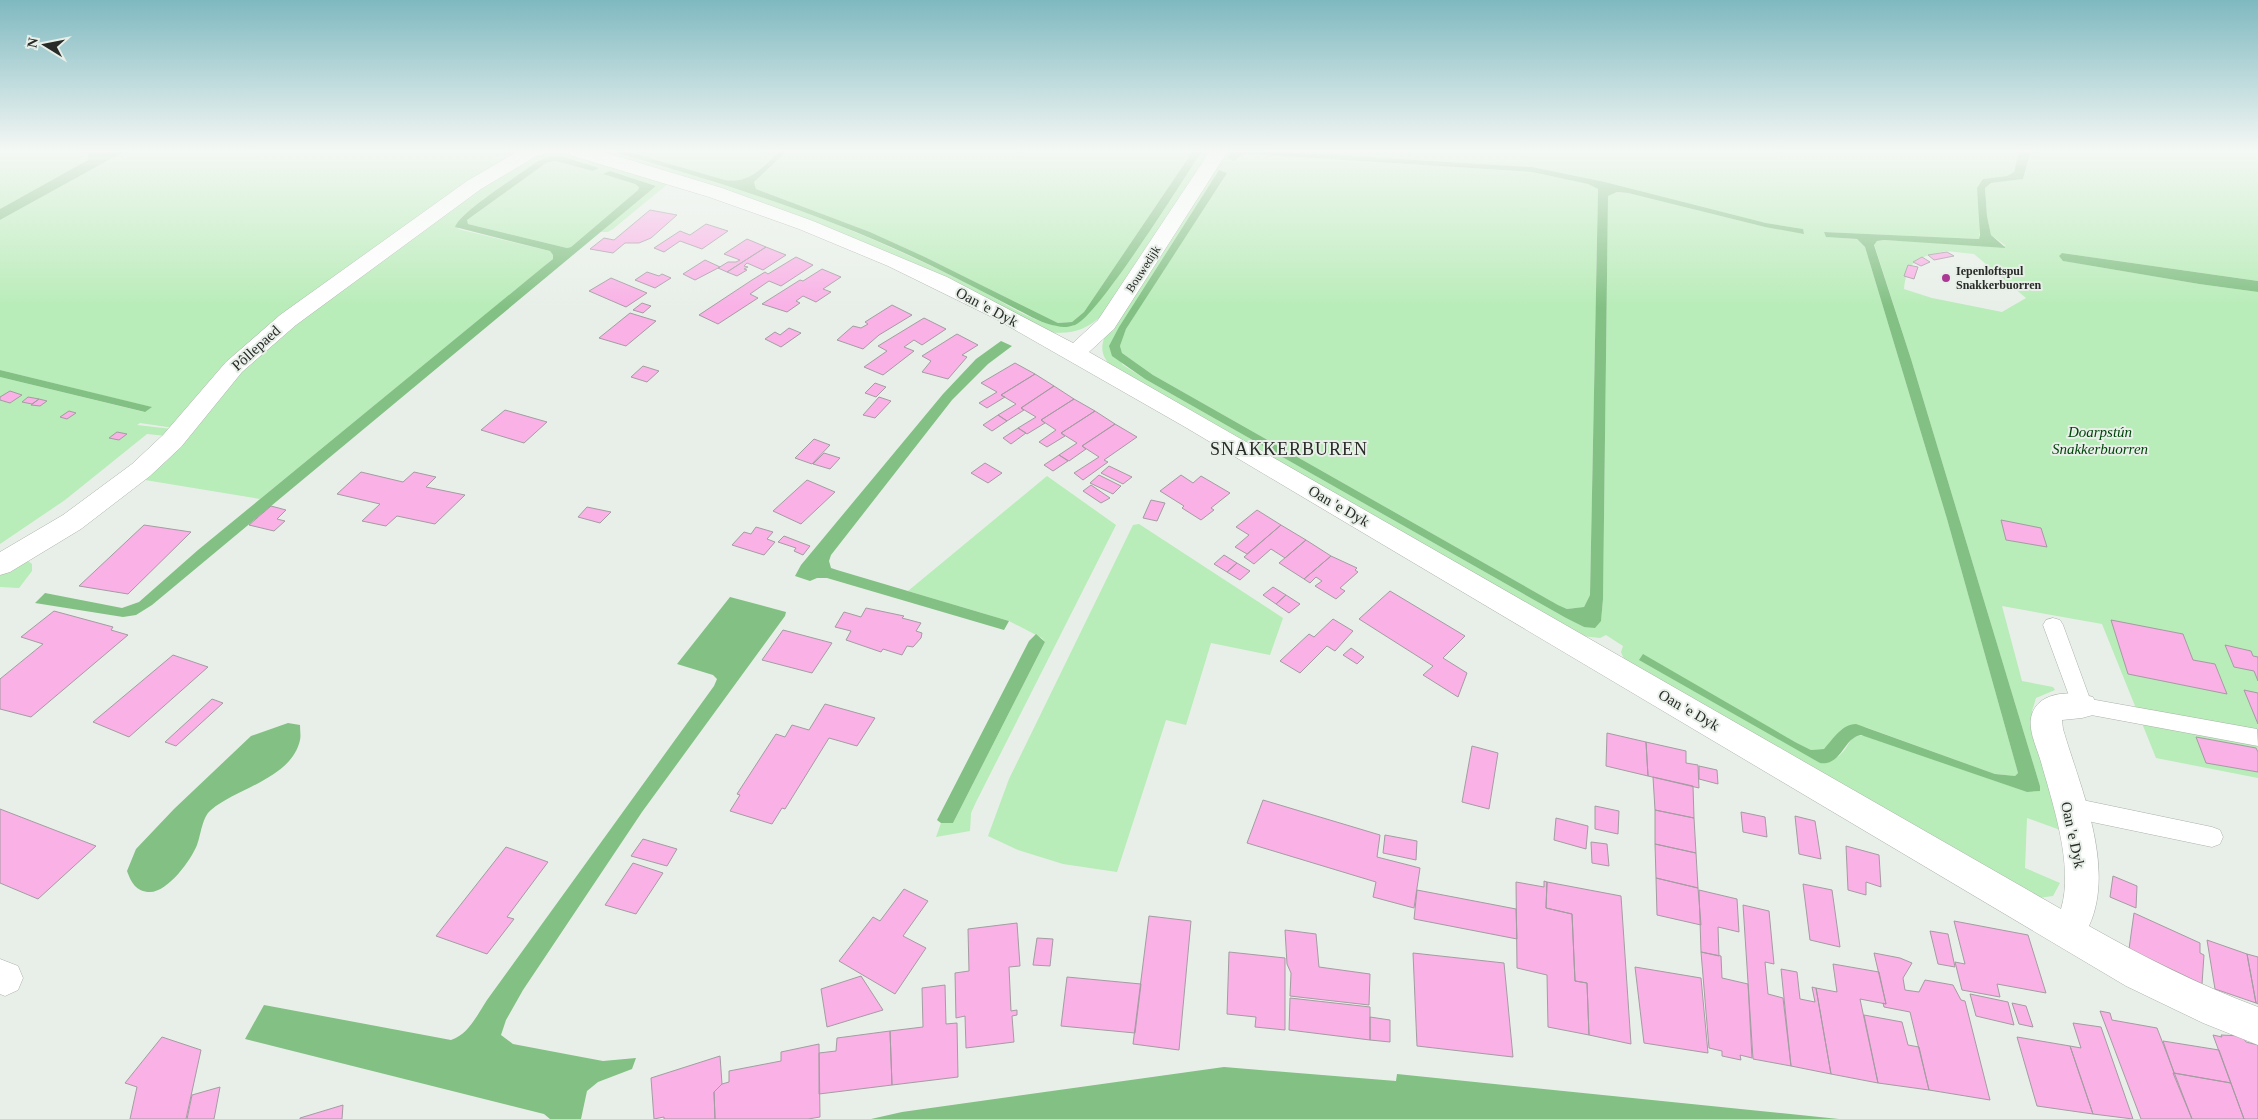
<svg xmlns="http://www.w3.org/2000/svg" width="2258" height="1119" viewBox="0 0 2258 1119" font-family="'Times New Roman',serif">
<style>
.green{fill:#b8ecb8;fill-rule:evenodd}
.water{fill:#82c083}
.building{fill:#f9b1e6;stroke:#a49ca2}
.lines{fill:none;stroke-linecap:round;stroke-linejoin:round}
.service-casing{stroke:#abb2ab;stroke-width:1}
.minor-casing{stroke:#abb2ab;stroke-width:1}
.service{fill:#fff;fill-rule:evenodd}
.minor{fill:#fff;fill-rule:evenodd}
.poi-dot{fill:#ab3994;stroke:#e8efe8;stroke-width:2}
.labels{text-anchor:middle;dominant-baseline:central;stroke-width:4;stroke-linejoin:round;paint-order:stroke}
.far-street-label{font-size:12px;fill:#282b28;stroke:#e8efe8}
.far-poi-label{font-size:12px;font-weight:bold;fill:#282b28;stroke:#e8efe8;text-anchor:start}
.street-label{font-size:15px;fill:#282b28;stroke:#e8efe8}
.park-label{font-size:15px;font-style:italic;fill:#00460b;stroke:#e8efe8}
.quarter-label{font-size:18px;letter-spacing:1px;fill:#282b28;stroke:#e8efe8}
</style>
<rect width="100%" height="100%" fill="#e8efe8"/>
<path class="green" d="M0,151h78l10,3 1,2 -1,4 -7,4 -81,45z
M125,151h393l-203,143 -141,134 -34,-5 -3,2 35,4 -5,7 -20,-2 -82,66 -65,44v-167l144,35 7,-5 -151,-37v-150z
M595,151h15c44,13 88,24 131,38 83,28 163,62 241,102 27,14 60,39 91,35l41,-44 88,-131h8l-109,165c-15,14 -31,19 -51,16l-81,-41z
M625,151h155c-18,16 -29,33 -55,29z
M787,151h406l-109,161 -12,10 -14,1 -133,-66 -55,-25 -114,-43 -2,-7z
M1225,151h7l-4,7 22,-4 282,18 56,12 10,5 -8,406 -6,12 -17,2 -9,-4 -405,-230 -31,-22 -2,-7 6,-17 100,-156 -7,-3 -100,157 -9,19 13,19 22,14 421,239 18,9 17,-6 2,-22 5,-403 9,-4 11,1 137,34 38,2 -37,-6 -161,-41 -73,-15 -262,-16h749l-5,21 -7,4 -24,3 -4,60 -155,-7 3,5 30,2 8,8 82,272 71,254 -3,3 -20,-2 -130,-47 -23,2 -18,20 -13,1 -16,-8 25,21c5,-2 14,-4 19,-7 14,-12 8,-24 32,-19l156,55 13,-1v-5l-129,-427 -37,-115 3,-3 7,-1 122,6 -15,-11 -4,-19 -2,-28 6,-5 32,-4 8,-28h227v130l-196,-28 -1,5 3,3 135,23 59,8v486l-102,-20 -54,-134 -100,-18 20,75 31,6 2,3 -19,8 -4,13 31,120 -36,-13 -2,50 35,15 -7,13 -15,2 -414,-239 -3,-7 2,-6 -17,-11 -6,3 -18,-2 -472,-271c-8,-9 -10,-17 -5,-29zM1946,251l28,3 52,44 -24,14 -70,-14 -28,-9c3,-30 16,-32 42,-38z
M547,153c32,-3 90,20 122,30l-56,46 -5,3h-8l56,-46 -46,-15 -6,3 31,10 4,3 -1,3 -67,57 -4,1 -99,-24 -1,-4 79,-57 9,-2 38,10 6,-3 -35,-11h-15l-77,52 -14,20 92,22 3,4v4l-293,240 -121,-20 127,-135 213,-157 49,-28z
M1047,476l69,49 -140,277 -5,11 -1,18 -34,6 5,-14h12l92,-181 -3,-4 -33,-17 -101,-30z
M1139,524l144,94 -13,37 -59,-12 -25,82 -20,-5 -49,152 -54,-8 -45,-14 -30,-14 21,-57 124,-254z
M28,561l4,3v7l-13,17 -19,-1v-17z"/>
<path class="water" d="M78,151h47l-125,69v-11l88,-49v-6z
M610,151h15l100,29c26,4 37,-13 55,-29h7l-33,31 2,7 114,43 55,25 133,66 14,-1 12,-10 109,-161h9c-20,30 -103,164 -127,174 -6,2 -12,3 -18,1 -14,-2 -27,-10 -39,-16 -21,-11 -42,-22 -64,-33 -109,-56 -226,-93 -344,-126z
M1232,151h38l262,16 73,15 161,41 37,6 1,5 -39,-7 -137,-34 -11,-1 -9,4 -5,403 -2,22 -6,7 -11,-1 -18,-9 -421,-239 -33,-23 -3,-10 10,-19 100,-157 8,3 -101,156 -6,17 2,7 31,22 405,230 9,4 17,-2 6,-12 8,-406 -10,-5 -56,-12 -282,-18 -9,1 -7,6 -6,-3z
M2019,151h12l-8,28 -32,4 -6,5 2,28 4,19 15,13 -122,-8 -7,1 -3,4 37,114 129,427v5l-13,1 -166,-57c-18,3 -19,31 -41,28l-181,-103 4,-6 152,88 16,8 13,-1c9,-10 18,-25 32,-25l139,50 20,2 3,-3 -71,-254 -82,-272 -8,-8 -31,-2 -2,-5 155,7 1,-4 -3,-47 6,-9 24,-3 7,-4z
M549,157h15l35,11 -6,3 -38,-10 -9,2 -79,57 1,4 99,24 4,-1 67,-57 1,-3 -4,-3 -32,-10 7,-3 46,15 -504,419 -16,10 -13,2 -88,-14 10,-10 77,15 17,-6 59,-52 345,-283 10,-8v-4l-3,-4 -95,-24c6,-16 66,-53 83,-66z
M2062,253l196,28v11l-59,-8 -136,-23 -4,-5z
M1001,341l11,5 -24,18 -36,36 -121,155 -2,6 2,7 6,2 172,51 -5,9 -177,-52h-10l-7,3 -15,-5 6,-11 142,-171 33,-35z
M0,370l152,37 -7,5 -145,-35z
M730,597l56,15 -1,4 -143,196 -119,178 -17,30 -5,15 12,9 58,11 32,6 33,-3 -4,11 -34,13 -11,9 -6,28h-31l-6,-5 -299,-75 19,-34 187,35c18,-6 26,-25 36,-40l227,-314 3,-7 -4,-4 -36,-11z
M1036,634l9,8 -92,181h-12l-4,-3 92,-179z
M288,723l12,2c0,5 1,11 0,15 -8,38 -63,48 -89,70 -9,7 -10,25 -14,35 -6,15 -29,47 -47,47 -14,0 -19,-10 -23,-21l9,-22 38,-40 77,-73z
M1224,1067l172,14 1,-7 442,45h-968l31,-7z"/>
<path class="building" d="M650,210l27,5 -26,23 -12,5h-14l-12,10 -23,-4 14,-11 10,2z
M706,224l22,7 -26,18 -22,-8 -16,11 -10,-4 26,-17 10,4z
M747,239l19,8 -39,25 -9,-4 10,-6h8l4,-2 -16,-6z
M766,247l20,8 -23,15 -16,-7 -3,3 4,1 -4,2 3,1 -10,6 -10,-4z
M1947,252l7,4 -20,4 -6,-5z
M796,257l17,8 -32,21 -12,-5 -19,13 8,4 -40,26 -19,-9 53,-35 13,-8 3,2z
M1922,257l8,5 -9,4 -8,-4z
M705,260l15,7 -25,13 -12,-6z
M1908,265l10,2 -4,12 -10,-3z
M822,269l19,8 -18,12 8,3 -15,10 -13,-6 -7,5 4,2 -13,9 -25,-8 38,-24 3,1z
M647,272l12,4 3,-2 9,4 -16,10 -20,-8z
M611,278l36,15 -21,14 -37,-16z
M642,303l9,3 -8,7 -10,-3z
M892,305l20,10 -33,20 -16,14 -26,-9 16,-14 8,2 7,-4 -3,-2z
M630,313l26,8 -30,25 -27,-8z
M924,318l22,11 -24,16 -8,-5 -10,7 10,4 -31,24 -19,-8 23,-16 -9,-5z
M789,328l12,5 -20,14 -16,-8 10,-7 5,3z
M957,334l21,11 -16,10 5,2 -19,22 -26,-7 9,-11 -9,-5z
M1015,363l20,11 -34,21 4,2 -18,11 -8,-5 18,-11 -16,-9z
M643,366l16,5 -12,11 -16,-5z
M1035,374l19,12 -33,22 3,2 -17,11 -9,-6 18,-11 -15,-9z
M875,383l11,4 -10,10 -11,-4z
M1054,386l20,13 -33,21 4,3 -18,11 -9,-6 18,-11 -15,-9z
M10,391l12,4 -12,8 -10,-3v-3z
M28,397l11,2 -7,5 -10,-2z
M879,397l12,4 -16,17 -12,-3z
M39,399l8,2 -7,5 -9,-1z
M1074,399l21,12 -34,22 4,3 -18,11 -8,-5 17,-12 -15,-10z
M505,410l42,12 -23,21 -43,-13z
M69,411l7,2 -9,6 -7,-2z
M1095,411l20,13 -33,22 4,3 -17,12 -10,-6 18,-12 -16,-10z
M998,415l9,6 -15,10 -9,-6z
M1115,424l22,13 -33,23 4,2 -25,18 -9,-7 25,-16 -17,-11z
M1018,428l8,5 -15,11 -8,-6z
M117,432l10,2 -8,6 -10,-2z
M814,439l16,6 -18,19 -17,-6z
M824,453l16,5 -10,11 -17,-5z
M1059,455l9,6 -15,10 -9,-6z
M985,463l17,10 -14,10 -17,-10z
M1109,466l23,11 -9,7 -22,-11z
M361,472l42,10 11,-10 22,5 -10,10 39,8 -30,29 -38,-8 -11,10 -24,-5 18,-17 -43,-10z
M1099,475l22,11 -8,8 -23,-11z
M1181,475l12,8 8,-7 29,17 -19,15 3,2 -13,10 -19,-12 2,-2 -24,-15z
M807,480l28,12 -34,32 -28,-13z
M1091,485l19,13 -9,5 -18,-12z
M1151,500l14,3 -8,18 -14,-3z
M271,506l15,4 -9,9 8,2 -11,10 -25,-6z
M587,507l24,5 -11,11 -22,-6z
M1257,510l24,15 -34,29 -12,-7 14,-12 -13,-8z
M2001,520l40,8 6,19 -41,-7z
M144,525l47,7 -63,62 -49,-8z
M1281,525l25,15 -21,18 -14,-9 -17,15 -10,-7z
M756,527l17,5 -6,7 8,3 -11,13 -32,-10 12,-13 7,2z
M784,536l26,10 -7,9 -9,-4 2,-3 -18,-6z
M1306,540l25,16 -27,23 -25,-16z
M1224,555l13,8 -10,9 -13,-8z
M1331,556l26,12 -2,2 3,2 -18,16 5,3 -9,8 -21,-13 7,-5 -6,-4 -6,6 -6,-4z
M1237,563l13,8 -10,9 -13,-8z
M1273,587l13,8 -10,9 -13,-9z
M1390,591l75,45 -22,22 24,15 -9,24 -35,-22 10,-9 -74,-47z
M1286,595l14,9 -11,9 -13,-9z
M866,608l38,8 -2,2 19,5 -5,8 6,2 -1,5 -8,9 -6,-1 -5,9 -19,-6 -2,3 -35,-12 5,-9 -16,-4 9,-15 17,5z
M54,611l59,16 -2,3 17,5 -97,82 -31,-8v-30l43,-35 -22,-7z
M1333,619l20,12 -18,20 -8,-5 -27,27 -20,-12 29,-27 5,3z
M2111,620l72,14 10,26 22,4 12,30 -99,-20z
M783,630l49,13 -20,30 -50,-13z
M2225,645l26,6 2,5 5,1v24l-4,-10 -20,-4z
M1351,648l13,9 -7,7 -14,-9z
M173,655l35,12 -79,70 -36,-15z
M2244,690l14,3v31z
M212,699l11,4 -47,43 -11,-4z
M825,704l50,14 -18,28 -28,-8 -44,71 -3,-1 -10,16 -42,-13 10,-16 -3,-1 39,-60 9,3 7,-12 17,5z
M1607,733l39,9 2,34 -42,-10z
M2196,737l60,11 2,4v20l-52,-9z
M1646,742l40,9v12l12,2 1,23 -51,-12z
M1472,746l26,7 -9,56 -27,-7z
M1699,766l18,4 1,14 -19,-5z
M1653,777l40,9 1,32 -39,-8z
M1263,800l117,35 -3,22 43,11 -6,40 -41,-11 3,-15 -129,-39z
M1595,806l24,5 -1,23 -23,-5z
M0,809l96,37 -58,53 -38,-16z
M1655,810l39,8 2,35 -41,-9z
M1741,812l24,5 2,20 -24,-5z
M1795,816l20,5 6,38 -22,-5z
M1556,818l32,8 -2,23 -32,-9z
M1385,835l32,6 -1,19 -33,-7z
M643,839l34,10 -10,17 -36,-10z
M1591,842l16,2 2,22 -17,-3z
M1655,844l41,9 2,35 -42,-10z
M1846,846l33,9 2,32 -15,-5v13l-18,-5z
M506,847l42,15 -41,55 7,2 -27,35 -51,-18z
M633,863l30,10 -27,41 -31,-9z
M2113,876l24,10 -1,22 -26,-11z
M1656,878l42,10 3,37 -44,-10z
M1544,881l3,1 -1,26 26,6 3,67 12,2 2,52 -41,-8 -1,-52 -30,-7 -1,-86 28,5z
M1547,882l74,14 10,148 -42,-9 -2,-52 -12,-2 -3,-67 -26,-6z
M1803,884l29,6 8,57 -30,-7z
M904,889l24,12 -25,35 23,12 -31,46 -56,-33 34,-44 7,4z
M1417,890l99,19 1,30 -103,-20z
M1699,890l38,9 2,33 -21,-5 1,29 -18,-4z
M1743,905l26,6 5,53 -9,-2 3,32 15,4 8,68 -38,-7z
M2134,913l66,30v10l4,2 -2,29 -73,-35z
M1149,916l42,5 -12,129 -46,-6z
M1954,921l74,14 18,58 -49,-9 3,13 -38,-7 -7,-28 10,2z
M1017,923l3,43 -11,1 2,44 6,-1v5l-5,1 2,26 -48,6 -1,-32 -9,2 -1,-45 14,-2 -1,-42z
M1285,930l31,4 3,33 51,7 -1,31 -79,-9 1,-23 -4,-9z
M1930,931l18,3 7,33 -17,-3z
M1037,938l16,1 -3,27 -17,-1z
M2207,940l40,14 9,49 -41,-14z
M1229,952l56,6v72l-30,-3 1,-10 -29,-3z
M1701,952l20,4 1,22 26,6 4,74 -12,-3 1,5 -19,-4v-5l-13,-3z
M1413,953l91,10 9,94 -96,-11z
M1874,953l26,5 12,5 -9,15 2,12 14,2 6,-12 28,5 8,15 4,1 25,99 -61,-10 -19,-78 -26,-5 -1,-4 3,1z
M2247,954l11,3v47l-2,-1z
M1833,964l46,8 7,32 -26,-5 18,84 -47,-9 -15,-86 21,4z
M1635,967l66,11 7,75 -64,-10z
M1781,969l16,3 3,27 15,3 -3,-15 4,1 15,86 -40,-8z
M861,976l22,34 -56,17 -6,-38z
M1067,977l74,7 -6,49 -74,-7z
M945,985l1,39 11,-1 1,54 -66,8 -2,-54 33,-4 -1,-39z
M1970,994l38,8 6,23 -38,-9z
M1290,998l80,9v33l-81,-10z
M2012,1003l14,3 7,21 -14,-3z
M2100,1011l10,2 2,7 45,8 35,91h-51z
M1864,1015l38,7 6,23 11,2 10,43 -51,-7z
M1370,1017l20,3v22l-20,-2z
M2073,1023l28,4 32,92 -40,-5 -23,-68 11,2z
M890,1031l2,54 -73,9v-41l17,-2 1,-13z
M2213,1035l9,2 -1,-2 21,1 4,6 12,3v74h-14z
M162,1037l39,13 -15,69h-56l7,-32 -12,-4z
M2017,1037l53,9 23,68 -56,-8z
M2163,1041l56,9 12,33 -57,-10z
M819,1044l1,73 -12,2h-93l-1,-27 8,-8 7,-2v-11l52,-10v-9z
M720,1056l2,28 -8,8 1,27h-51v-2l-10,2 -3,-41z
M2173,1073l58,10 13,36h-52z
M220,1087l-6,32h-27l5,-24z
M343,1105l-1,14h-42v-1z"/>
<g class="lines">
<defs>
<path id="service" d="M2053,618l7,2 3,5 27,74 167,30 1,17 -183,-34 -32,-87 3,-5z
M2068,797l144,30 8,3 3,7 -3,7 -8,3 -144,-30 -8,-3 -3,-7 3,-7z"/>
<path id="minor" d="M518,151h22l-2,4 -57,34 -185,136 -54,47 -61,75 -31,29 -69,53 -71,43 -10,3v-23l63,-37 69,-51 31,-29 63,-73 54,-47 187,-134z
M568,151h30l32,9 92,28 91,33 134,56 126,66 25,-23 112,-169h18l-114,178 -25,23 972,557c13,-43 -8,-104 -20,-147 -4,-14 -14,-33 -9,-48 8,-24 42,-23 61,-17l4,9 -4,9 -11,3 -20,2 1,9c17,58 53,138 26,197 55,31 110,59 169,81v38l-55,-22 -77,-37 -941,-559 -189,-108 -108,-53 -89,-37 -90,-32 -139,-42z
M0,959l18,7 5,12 -5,12 -13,6 -5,-2z"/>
</defs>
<use href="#service" class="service-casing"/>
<use href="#minor" class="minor-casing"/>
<use href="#service" class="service"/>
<use href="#minor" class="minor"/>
</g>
<linearGradient id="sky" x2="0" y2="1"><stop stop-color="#7fb9c0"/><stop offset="0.49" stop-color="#f5f8f5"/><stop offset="1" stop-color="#f5f8f5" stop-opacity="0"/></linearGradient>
<rect width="2258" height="308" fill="url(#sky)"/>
<circle class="poi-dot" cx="1946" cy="278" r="5"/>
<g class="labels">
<g class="far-street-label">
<text transform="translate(1143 269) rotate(-57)">Bouwedijk</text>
</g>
<g class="far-poi-label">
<text x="1956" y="271">Iepenloftspul<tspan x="1956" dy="14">Snakkerbuorren</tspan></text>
</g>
<g class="street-label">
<text transform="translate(987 307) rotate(28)">Oan 'e Dyk</text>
<text transform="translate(256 348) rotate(-42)">Pôllepaed</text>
<text transform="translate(1339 506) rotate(30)">Oan 'e Dyk</text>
<text transform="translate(1689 710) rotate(30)">Oan 'e Dyk</text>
<text transform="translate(2073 835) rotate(78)">Oan 'e Dyk</text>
</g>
<g class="park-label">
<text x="2100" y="432">Doarpstún<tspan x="2100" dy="17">Snakkerbuorren</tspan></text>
</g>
<g class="quarter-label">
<text x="1289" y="449">SNAKKERBUREN</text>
</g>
</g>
<g transform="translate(45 45) rotate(280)" stroke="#e8efe8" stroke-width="4" paint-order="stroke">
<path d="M0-4L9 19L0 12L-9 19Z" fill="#282b28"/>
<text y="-8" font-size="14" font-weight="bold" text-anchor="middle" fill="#282b28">N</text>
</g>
</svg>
